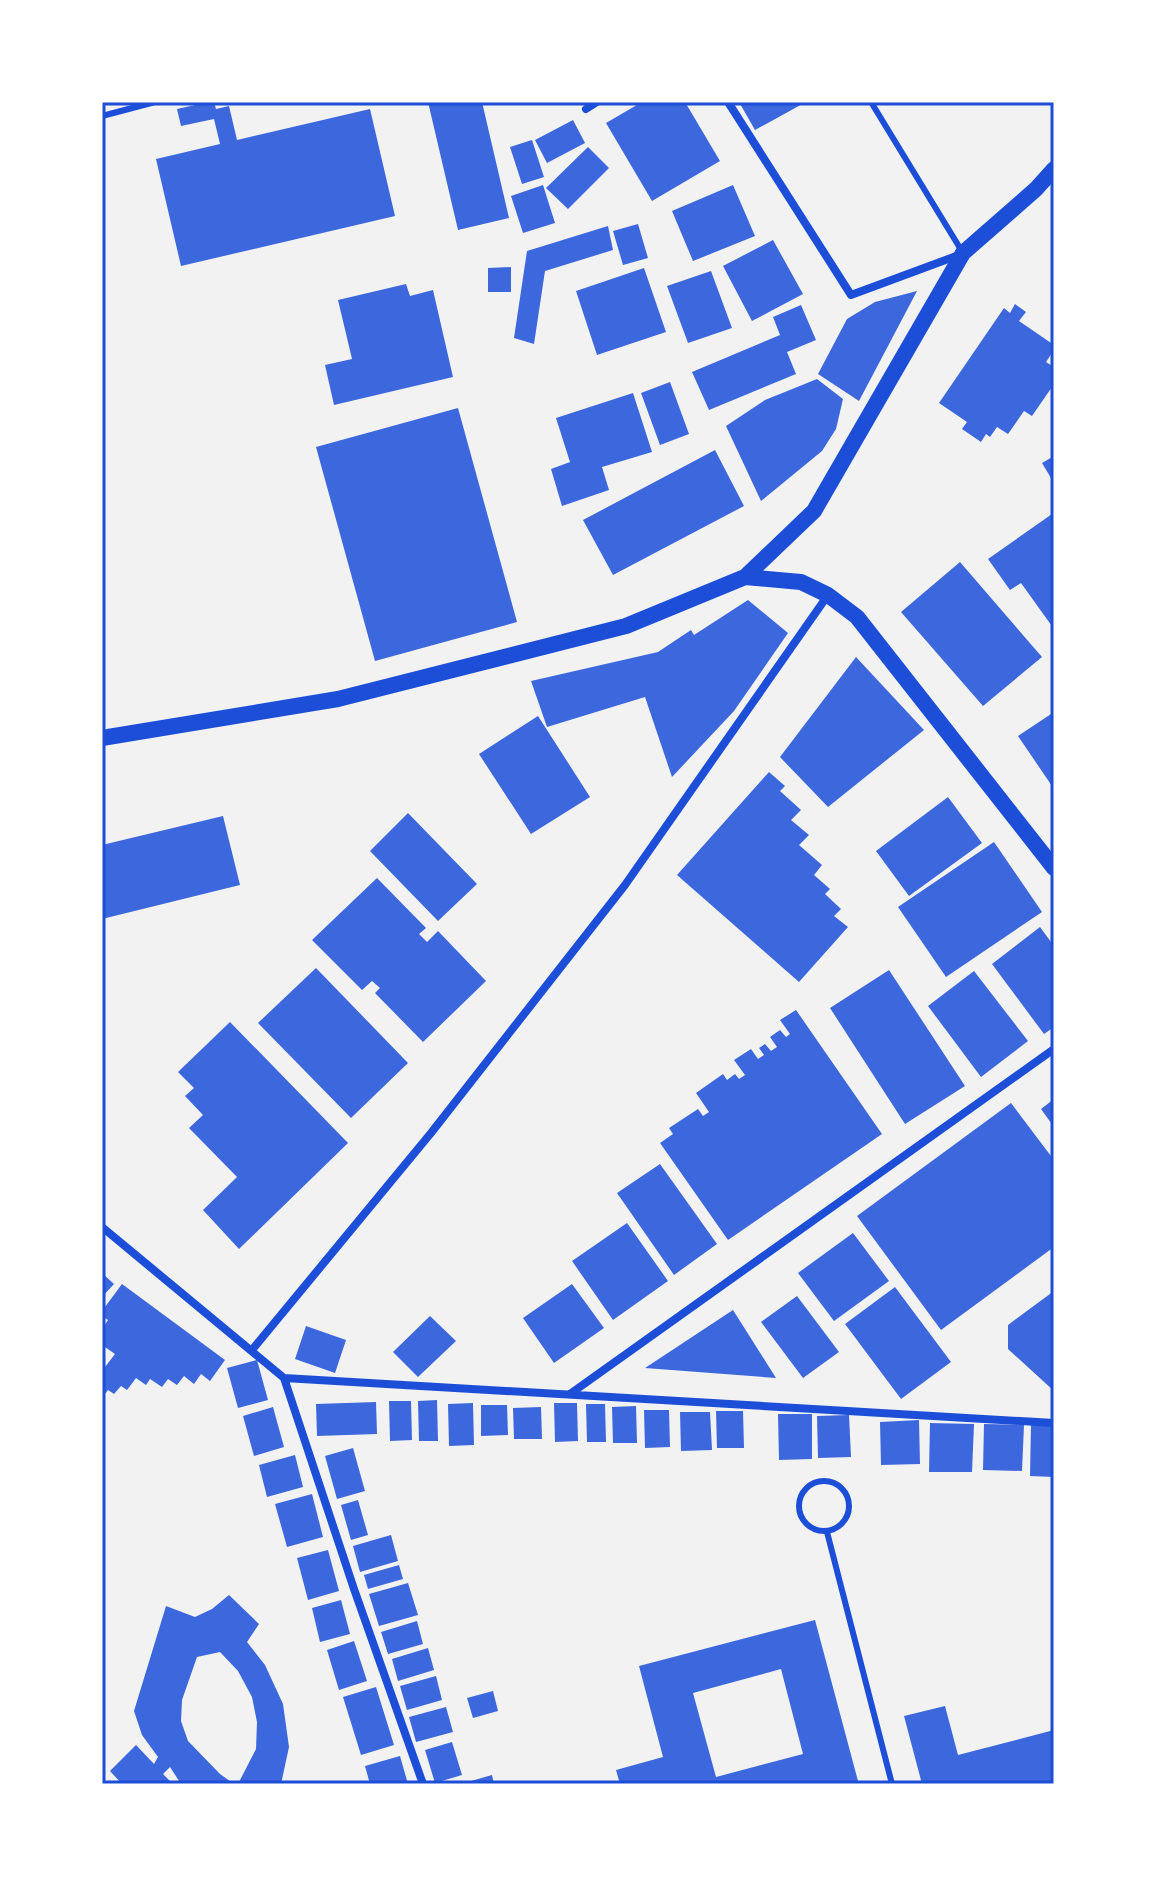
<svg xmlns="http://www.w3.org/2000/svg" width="1156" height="1886" viewBox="0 0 1156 1886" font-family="'DM Sans',sans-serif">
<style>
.building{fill:#3d67dc;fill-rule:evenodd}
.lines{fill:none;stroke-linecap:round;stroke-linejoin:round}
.service{stroke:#1d4ed8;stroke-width:6}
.minor{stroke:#1d4ed8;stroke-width:8}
.secondary{stroke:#1d4ed8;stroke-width:16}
.neatline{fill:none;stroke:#1d4ed8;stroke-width:3}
</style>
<rect width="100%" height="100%" fill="#f2f2f2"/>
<path class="building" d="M194,102h20l2,7 13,-3 8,34 133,-31 25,107 -214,50 -25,-107 64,-15 -6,-25 -33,7 -4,-17 18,-4z
M428,102h54l27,116 -51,12z
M642,102h43l35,59 -68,40 -46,-78z
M739,102h67l-51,28z
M573,120l12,23 -38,20 -12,-23z
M532,140l12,37 -22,7 -12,-37z
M588,147l21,21 -41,41 -22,-21z
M543,185l12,38 -32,10 -12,-37z
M733,185l22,51 -62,25 -21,-50z
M638,224l10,34 -25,7 -10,-34z
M608,226l5,24 -68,21 -11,73 -20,-6 13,-87z
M773,240l30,54 -51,27 -29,-55z
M511,267v25h-23v-24z
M644,268l22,64 -69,23 -21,-64z
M711,271l21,57 -44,15 -21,-57z
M406,284l4,12 23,-6 20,87 -119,28 -9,-40 27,-6 -14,-59z
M917,291l-58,110 -41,-27 29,-55 28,-17z
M1015,304l11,8 -7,9 35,24v5l-8,12 8,5v21l-2,-1 -20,29 -8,-5 -16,23 -11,-7 -7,10 -4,-3 -5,8 -19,-13 5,-7 -28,-19 65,-95 6,5z
M801,305l15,35 -29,12 9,22 -87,36 -17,-38 88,-37 -7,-18z
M817,379l26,20 -7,30 -14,22 -61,50 -35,-75 39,-26z
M670,382l19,52 -29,11 -19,-52z
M633,393l19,59 -50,15 7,23 -47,16 -11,-37 19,-7 -14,-44z
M458,408l59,214 -142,39 -59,-214z
M715,450l29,56 -131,69 -30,-55z
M1054,456v27l-12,-20z
M1052,514l2,2v113l-33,-46 -11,7 -22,-31z
M960,562l82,95 -59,49 -82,-94z
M748,600l40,33 -54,78 -62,66 -27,-80 -98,30 -16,-46 127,-29 33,-22 3,5z
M856,657l68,73 -96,77 -48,-50z
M1054,712v77l-36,-53z
M538,716l52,81 -59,37 -52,-80z
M769,772l16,14 -5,5 21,19 -10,10 18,15 -10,10 23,20 -8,10 16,14 -5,5 16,15 -7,7 14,11 -49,55 -122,-107z
M948,797l34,46 -73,53 -33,-45z
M408,813l69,71 -39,37 -68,-70z
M223,816l17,69 -138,34v-74z
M994,842l48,70 -96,65 -48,-70z
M377,878l49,50 -7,6 8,8 11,-11 48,50 -63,61 -48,-49 5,-5 -8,-7 -10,9 -50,-50z
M1040,927l14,19v81l-10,7 -52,-70z
M316,968l92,95 -57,55 -93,-95z
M889,970l76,116 -60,38 -75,-116z
M974,971l54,70 -47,36 -53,-71z
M796,1010l86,124 -154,106 -68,-97 13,-9 -4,-6 29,-19 5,7 6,-4 -13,-19 27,-19 4,6 8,-6 4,5 6,-4 -11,-15 17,-11 7,10 6,-4 -5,-7 6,-4 6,7 6,-4 -7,-10 10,-7 6,7 4,-3 -10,-14z
M230,1022l118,121 -109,106 -36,-39 34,-33 -48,-49 14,-13 -18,-19 9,-8 -16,-16z
M1054,1099v28l-13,-18z
M1011,1103l43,57v87l-113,83 -84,-114z
M660,1164l57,80 -43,31 -57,-82z
M627,1223l41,58 -55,39 -41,-59z
M853,1233l36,48 -55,40 -36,-48z
M102,1273l12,11 -12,13z
M122,1284l103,76 -15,21 -9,-7 -7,10 -10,-8 -7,9 -9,-6 -6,8 -12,-8 -4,6 -10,-7 -9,12 -6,-4 -7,8 -6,-4 -3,4 -3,-3v-20l13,-17 -13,-9v-16l6,-9 -6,-4v-5z
M572,1284l32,44 -50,35 -31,-45z
M895,1287l56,75 -50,37 -56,-75z
M1054,1291v100l-46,-42v-24z
M797,1296l42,56 -36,26 -42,-56z
M733,1310l43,68 -131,-10z
M430,1316l26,25 -38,36 -25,-25z
M306,1326l40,14 -11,33 -40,-14z
M257,1360l11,40 -30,8 -11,-40z
M437,1400l1,41h-19l-1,-40z
M389,1401h22l1,39 -22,1z
M376,1402l1,32 -60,2 -1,-32z
M473,1403l1,42 -25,1 -1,-42z
M554,1403h23l1,38 -23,1z
M586,1404h19l1,38h-19z
M481,1405h26l1,30 -27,1z
M636,1406l1,37h-24l-1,-36z
M273,1407l11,40 -30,9 -11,-40z
M541,1407l1,32h-28l-1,-31z
M644,1410h25l1,37 -25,1z
M716,1411h27l1,37h-27z
M680,1412h30l2,38 -31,1z
M778,1414h34v45l-33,1z
M849,1415l2,42 -33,1 -1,-42z
M919,1420l1,44 -39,1 -1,-43z
M930,1423l44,1 -2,48h-43z
M984,1424l40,1 -2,46 -39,-1z
M1031,1425l23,1v51l-24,-1z
M353,1448l12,43 -28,8 -12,-43z
M295,1455l8,32 -36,10 -8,-32z
M312,1494l11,43 -36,10 -12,-43z
M358,1500l10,35 -17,5 -10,-35z
M391,1535l7,26 -38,11 -7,-26z
M328,1550l11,41 -31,9 -11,-42z
M399,1565l4,14 -35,10 -4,-14z
M408,1583l10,32 -39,11 -10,-32z
M229,1595l30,29 -12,18 18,23 18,39 6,43 -8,37h-43l18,-35 1,-27 -5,-25 -14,-26 -18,-19 -23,5 -15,43 -1,21 7,20 32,33 14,10h-53l-11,-17 -7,7 10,10h-51l-12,-13 26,-26 18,19 4,-7 -16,-22 -8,-24 32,-105 29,11 17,-8z
M341,1600l9,34 -30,8 -8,-34z
M815,1620l43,161 -12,3h-226l-4,-14 47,-13 -24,-91zM781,1669l22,85 -87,23 -23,-84z
M417,1621l6,23 -35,10 -7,-22z
M354,1641l13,40 -28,9 -12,-40z
M428,1648l6,22 -36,11 -6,-22z
M436,1676l6,24 -35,10 -7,-24z
M376,1687l18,58 -33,10 -18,-58z
M493,1691l5,20 -25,7 -6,-20z
M945,1706l13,49 96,-25v54h-132l-18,-68z
M446,1707l7,25 -37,10 -7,-25z
M452,1742l10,33 -27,8 -10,-33z
M400,1756l8,28h-38l-5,-18z
M492,1775l2,9h-30v-1z"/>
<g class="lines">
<path class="service" d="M871,102l92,151
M102,116l53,-14
M799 1506a25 25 0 1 1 50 0a25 25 0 1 1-50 0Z
M827,1532l65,252"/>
<path class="minor" d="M728,102l123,193 108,-40
M586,109l11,-7
M102,1227l182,151 770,45
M252,1350l179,-217 194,-248 203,-290
M284,1378l70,211 69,195
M570,1394l484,-345"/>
<path class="secondary" d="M745,577l56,5 27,13 29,22 197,251
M102,738l236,-39 288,-73 119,-49 69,-66 149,-258 73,-64 18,-20"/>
</g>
<rect width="1156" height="1886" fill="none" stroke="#ffffff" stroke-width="208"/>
<rect x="104" y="104" width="948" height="1678" class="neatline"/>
</svg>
